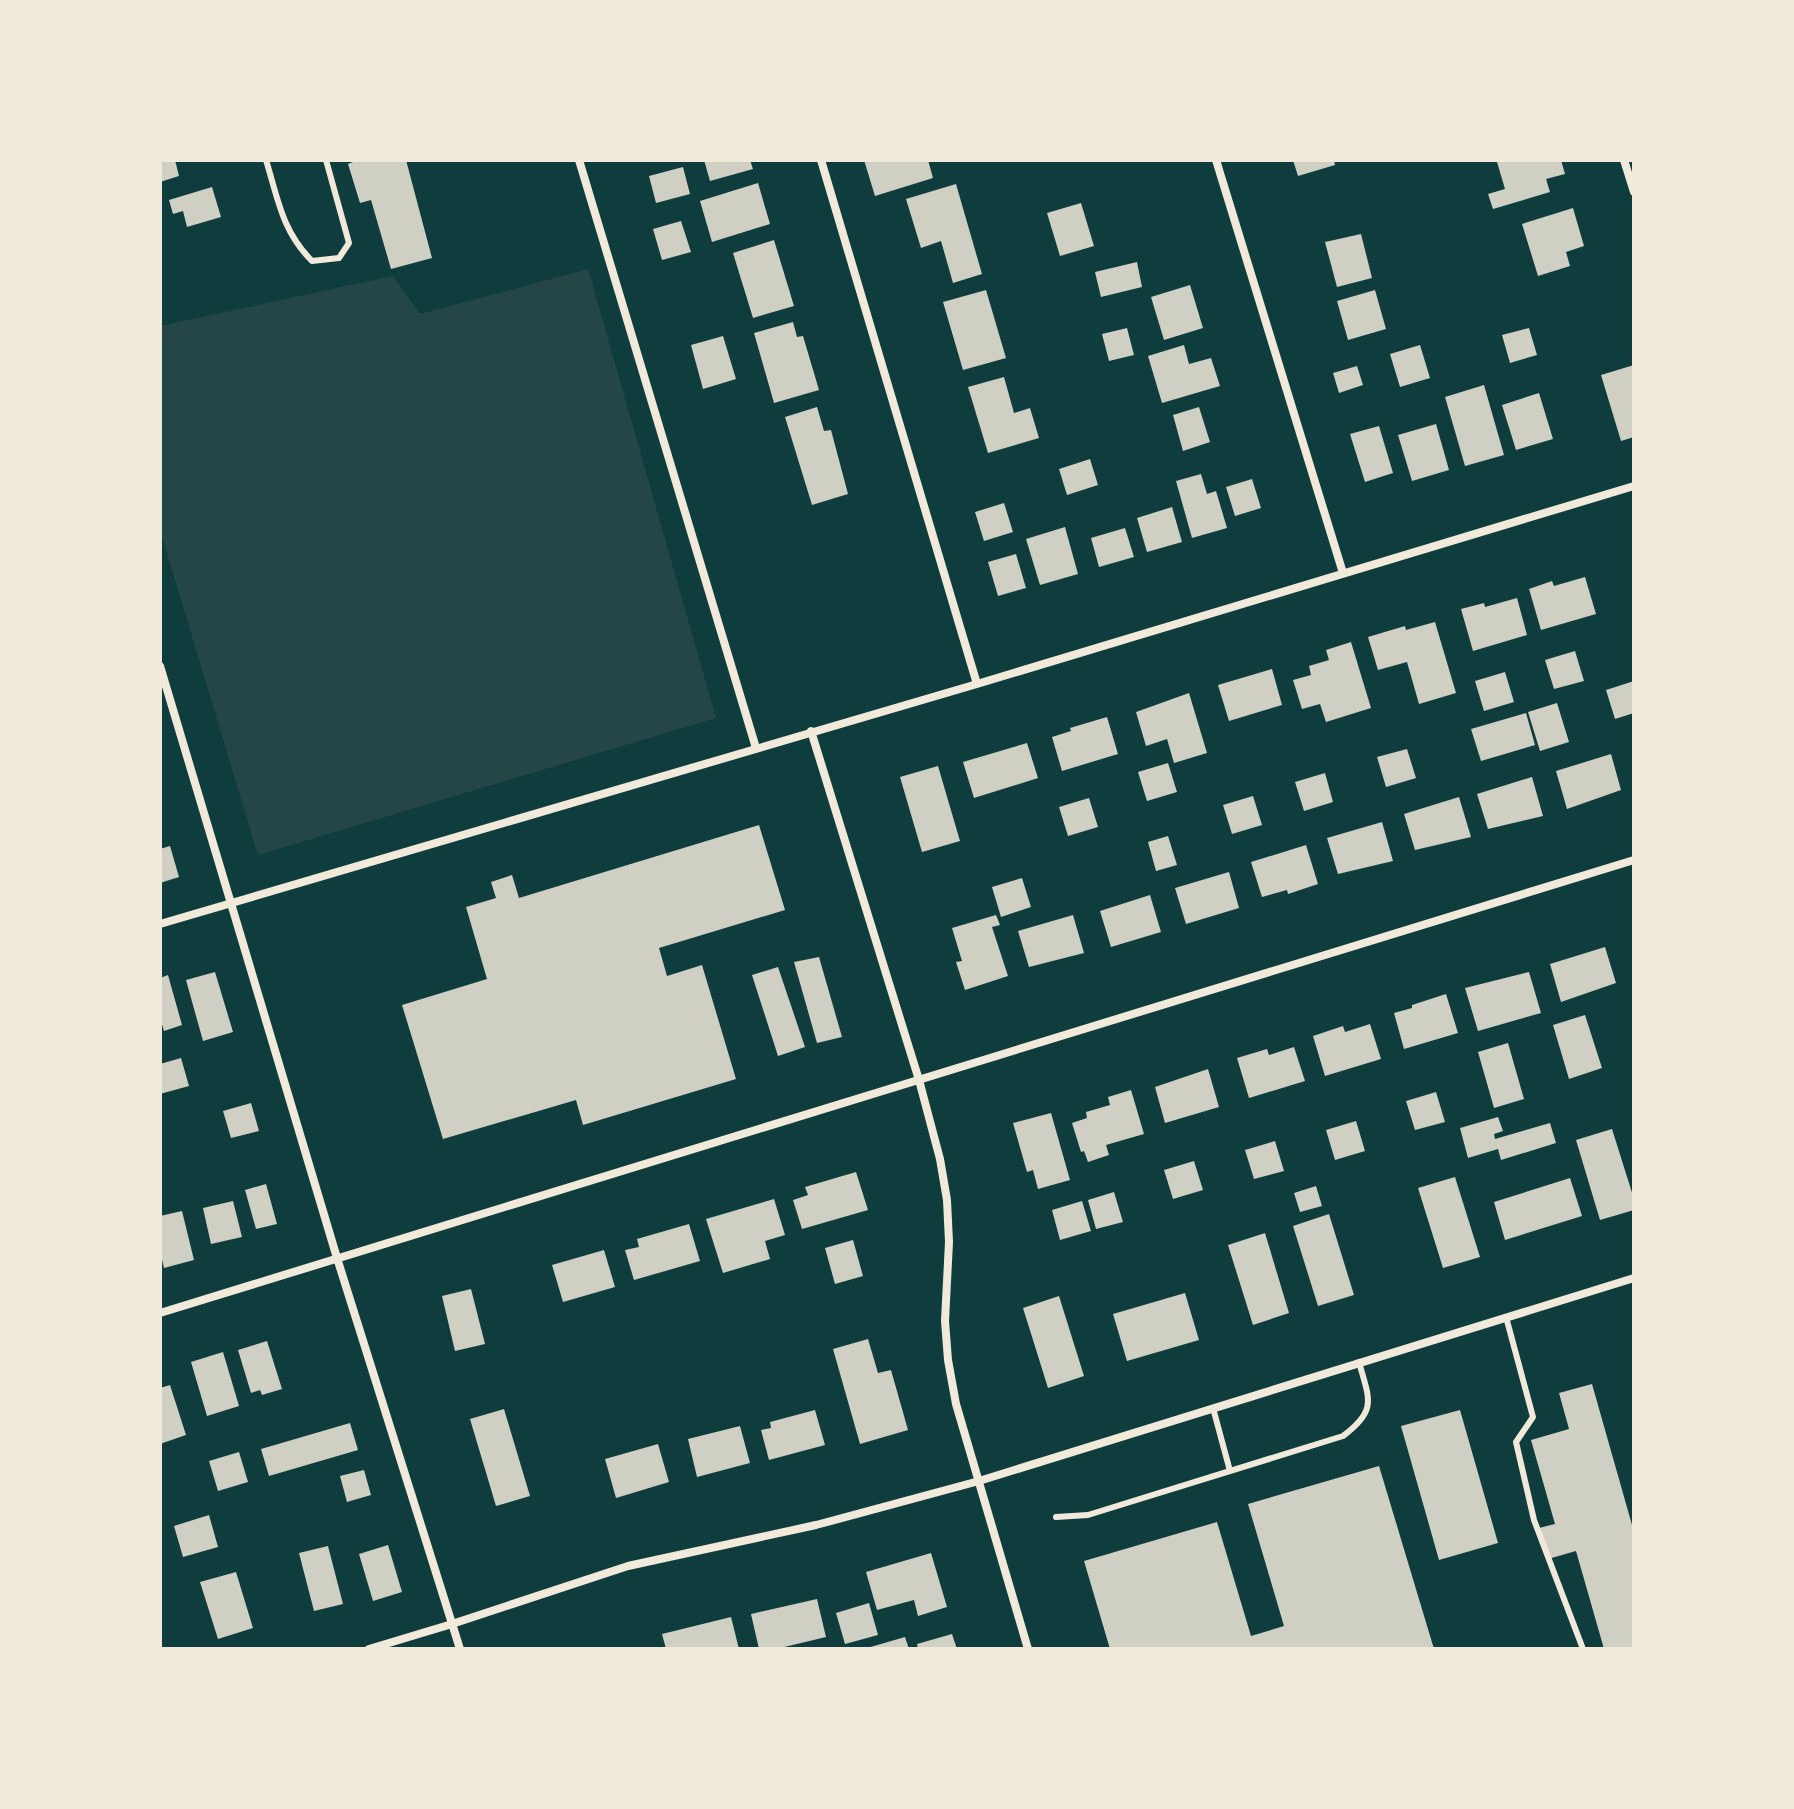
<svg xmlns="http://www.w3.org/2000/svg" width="1794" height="1809" viewBox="0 0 1794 1809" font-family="Lato,sans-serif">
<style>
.green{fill:#244646}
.building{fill:#cfcfc3}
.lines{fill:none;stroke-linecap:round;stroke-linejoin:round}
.service{stroke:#f1e9da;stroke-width:6}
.minor{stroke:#f1e9da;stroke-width:8}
</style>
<rect width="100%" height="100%" fill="#0f3d3e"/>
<path class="green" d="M588,269l128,449 -458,137 -98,-325v-204l233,-50 27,38z"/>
<path class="building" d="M160,160h15l4,16 -19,6z
M358,160h48l26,98 -41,11 -20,-69 -11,3 -12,-39z
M704,160h46l3,9 -43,12z
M864,160h64l5,18 -58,18z
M1293,160h41l1,5 -37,11z
M1502,160h59l4,14 -19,5 4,13 -57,17 -5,-15 17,-5 -8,-27z
M683,167l7,27 -34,9 -7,-27z
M758,183l12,41 -58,18 -12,-41z
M956,184l26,90 -29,9 -12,-42 -20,7 -15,-49z
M212,187l9,30 -34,10 -4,-16 -10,3 -4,-14z
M1081,203l13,43 -34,10 -13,-43z
M1573,208l11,38 -18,6 4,14 -32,10 -16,-52z
M681,221l10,31 -29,8 -9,-31z
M1361,234l11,44 -35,9 -12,-45z
M774,240l20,66 -41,12 -20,-65z
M1137,262l5,25 -41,10 -6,-25z
M1190,285l13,43 -39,12 -13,-43z
M986,290l20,68 -43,12 -20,-68z
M1375,290l11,39 -38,11 -11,-39z
M793,322l4,15 6,-1 16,54 -45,13 -20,-70z
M1127,328l7,27 -25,6 -7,-27z
M1529,328l8,27 -27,8 -8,-28z
M723,336l13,43 -33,10 -12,-44z
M1184,345l5,19 22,-6 9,28 -58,17 -14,-47z
M1420,345l10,33 -30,9 -10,-33z
M1634,365v72l-13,4 -20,-66z
M1357,366l6,19 -24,8 -6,-20z
M1004,377l10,36 16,-5 9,30 -51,15 -20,-66z
M1484,385l20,70 -39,11 -20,-69z
M1539,393l14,46 -37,11 -14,-45z
M817,407l7,24 7,-1 17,64 -36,11 -27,-88z
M1199,407l11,35 -27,9 -10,-36z
M1436,424l13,46 -37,11 -14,-46z
M1379,426l14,47 -28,9 -15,-48z
M1090,459l8,26 -31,10 -8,-26z
M1201,474l6,20 9,-3 11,37 -35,10 -16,-57z
M1252,479l9,29 -26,8 -9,-29z
M1004,503l9,29 -29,9 -9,-29z
M1172,507l10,35 -35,10 -10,-34z
M1065,527l13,47 -38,11 -14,-46z
M1125,528l9,29 -35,10 -8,-29z
M1016,554l10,34 -28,8 -10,-34z
M1585,577l11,37 -55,16 -12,-41 23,-8 2,5z
M1517,598l10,37 -54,16 -12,-42 23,-6 1,4z
M1435,622l21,71 -37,11 -12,-42 -29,8 -10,-33 37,-11 1,4z
M1351,642l20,66 -45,14 -6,-18 -18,5 -9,-29 18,-5 -2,-9 20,-6 -3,-10z
M1575,651l9,30 -30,8 -9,-29z
M1272,669l10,36 -53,16 -11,-36z
M1505,672l9,30 -30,9 -9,-30z
M1634,681v32l-19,6 -9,-29z
M1189,693l18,60 -33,10 -7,-24 -21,7 -10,-34z
M1557,703l12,39 -29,9 -12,-39z
M1526,713l9,32 -54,16 -10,-32z
M1107,717l11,37 -56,17 -10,-34 19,-6 -1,-3z
M1027,743l11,35 -64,20 -11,-36z
M1407,749l9,29 -30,9 -9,-30z
M1611,754l10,36 -54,19 -11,-38z
M1168,763l9,29 -30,9 -9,-29z
M938,766l22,75 -38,11 -22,-75z
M1325,773l8,29 -29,9 -9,-29z
M1532,777l11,39 -55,13 -11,-35z
M1253,796l9,29 -30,9 -9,-29z
M1459,797l12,40 -56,13 -11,-36z
M1089,798l9,29 -30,9 -9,-29z
M1382,822l11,39 -55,13 -11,-36z
M759,825l26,85 -126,38 8,28 35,-11 34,114 -153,46 -7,-25 -133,39 -41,-134 85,-26 -21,-72 30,-9 -5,-16 21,-7 7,23z
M1168,836l9,29 -21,6 -8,-29z
M1306,845l12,39 -30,10 -1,-4 -25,7 -11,-35z
M170,846l9,31 -19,6v-34z
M1229,872l10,36 -53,16 -11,-36z
M1022,878l9,29 -30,10 -9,-30z
M1150,895l11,37 -50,15 -11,-36z
M996,915l4,10 -8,2 16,49 -43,14 -9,-28 6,-1 -10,-33z
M1073,915l11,38 -55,14 -11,-36z
M1605,947l11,36 -55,19 -11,-38z
M819,957l23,80 -25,6 -23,-81z
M778,967l27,80 -27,9 -26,-81z
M215,972l18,60 -30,9 -17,-61z
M1529,972l12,41 -63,18 -13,-43z
M168,975l14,50 -18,6 -4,-13v-40z
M1446,994l12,39 -54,16 -10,-36 18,-5v-3z
M1585,1015l17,53 -33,11 -16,-54z
M1370,1024l11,35 -56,17 -12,-40 30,-10 2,6z
M1508,1043l16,56 -30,9 -16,-56z
M1294,1047l11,34 -56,17 -12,-40 30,-9 2,6z
M181,1058l8,28 -29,8v-30z
M1208,1069l11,38 -54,16 -10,-36z
M1131,1090l13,44 -38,11 3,10 -21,7 -4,-11 -3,1 -9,-29 15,-5 -1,-6 24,-7 -2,-8z
M1436,1092l9,30 -30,8 -9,-29z
M251,1103l8,28 -28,7 -8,-27z
M1051,1113l19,67 -32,9 -5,-19 -6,2 -14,-49z
M1498,1117l5,14 -9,3 1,5 55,-16 6,20 -55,17 -3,-11 -30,9 -8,-30z
M1356,1121l9,30 -30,9 -9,-30z
M1612,1129l22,70v11l-34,10 -24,-80z
M1275,1141l9,30 -30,8 -9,-29z
M1194,1161l9,29 -30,9 -9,-29z
M856,1172l12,38 -66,19 -9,-29 15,-5 -3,-8z
M1455,1177l25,80 -37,11 -25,-80z
M1570,1178l12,38 -77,24 -11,-38z
M266,1184l11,40 -21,5 -11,-39z
M1316,1186l6,20 -22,6 -6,-19z
M1114,1192l9,30 -27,7 -8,-29z
M774,1199l11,36 -20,6 5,18 -47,14 -17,-54z
M233,1201l9,36 -31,7 -8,-36z
M1082,1201l9,30 -31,9 -8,-30z
M182,1211l12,49 -30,8 -4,-16v-36z
M1329,1214l25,81 -36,11 -25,-80z
M689,1224l11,37 -66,19 -9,-30 14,-3 -2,-8z
M1265,1233l24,80 -36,12 -25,-80z
M853,1240l10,36 -28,8 -10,-36z
M604,1250l11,37 -52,15 -11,-37z
M471,1289l14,55 -30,7 -13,-55z
M1185,1293l14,47 -72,21 -14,-47z
M1059,1296l25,80 -36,12 -25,-80z
M868,1339l10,34 13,-3 17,60 -48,14 -27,-95z
M267,1341l15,48 -20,6 -2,-5 -9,3 -13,-43z
M223,1352l16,54 -32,10 -16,-54z
M1592,1384l42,148v117h-30l-28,-98 -28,8 -9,-31 16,-4 -24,-84 38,-11 -10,-36z
M170,1385l16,50 -26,9v-56z
M504,1409l26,87 -34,10 -26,-87z
M815,1410l10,35 -56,15 -8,-30 10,-2 -1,-6z
M1460,1410l38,133 -59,17 -38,-134z
M350,1423l8,27 -89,26 -8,-27z
M740,1426l10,37 -53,14 -9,-38z
M658,1444l11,38 -53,16 -11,-39z
M239,1452l9,30 -30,9 -9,-30z
M1379,1466l55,183h-324l-26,-88 133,-39 34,114 33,-10 -36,-122z
M364,1470l7,25 -24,7 -7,-26z
M209,1515l9,32 -35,10 -9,-31z
M388,1545l14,47 -29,9 -14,-47z
M328,1546l15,58 -29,7 -15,-58z
M931,1553l16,54 -29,9 -4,-16 -37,10 -11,-38z
M236,1572l17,56 -35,11 -18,-57z
M817,1599l9,38 -50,12h-17l-8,-35z
M869,1603l9,32 -33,9 -9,-31z
M731,1617l8,32h-73l-4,-15z
M952,1634l5,15h-39l-1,-5z
M905,1637l4,12h-42v-1z"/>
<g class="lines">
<path class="service" d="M266,160c12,39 16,71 46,101l27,-3 10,-15 -23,-83
M1506,1317l27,100 -17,25 18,78 49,129
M1213,1408l17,63
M1056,1517l32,-2 255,-79c35,-26 26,-37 16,-74"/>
<path class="minor" d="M579,160l177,588
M821,160l156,524
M1216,160l127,413
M1624,160l10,32
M160,666l177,592 123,391
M811,731l108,349 21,79 7,41 2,42 -4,79 3,39 8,44 72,245
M160,924l817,-240 657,-198
M160,1313l1474,-453
M369,1649l83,-25 176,-58 188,-41 163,-44 655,-203"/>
</g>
<rect width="1794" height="1809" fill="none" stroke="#f1e9da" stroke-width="324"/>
</svg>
